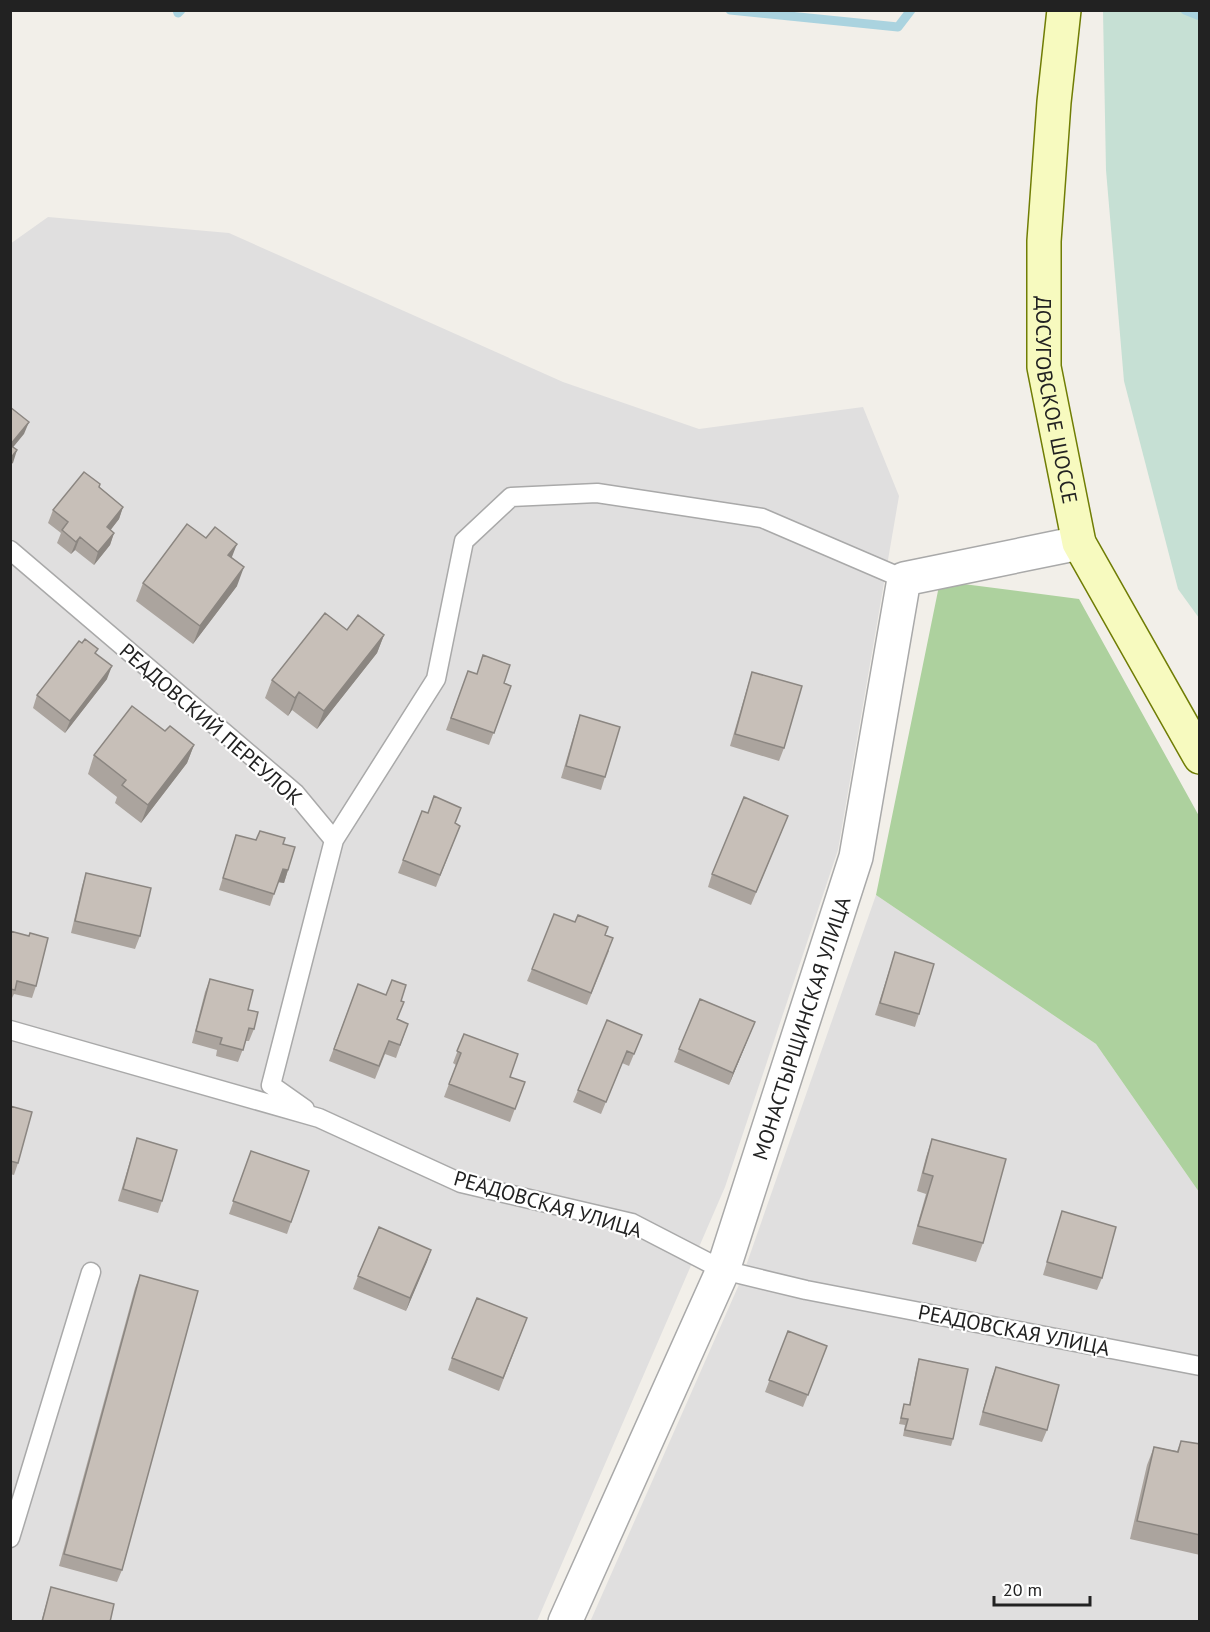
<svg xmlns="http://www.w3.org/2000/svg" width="1210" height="1632" viewBox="0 0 1210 1632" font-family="'PT Sans',sans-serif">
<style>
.residential{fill:#e0dfdf}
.forest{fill:#add19e}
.wetland{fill:#c6e0d4}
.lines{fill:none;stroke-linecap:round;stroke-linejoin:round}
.stream{stroke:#aad3df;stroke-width:9}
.lane-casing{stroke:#a9a9a9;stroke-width:21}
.street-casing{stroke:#a9a9a9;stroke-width:36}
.secondary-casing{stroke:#707d05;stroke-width:36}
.lane{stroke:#fff;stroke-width:18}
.street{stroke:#fff;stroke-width:33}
.secondary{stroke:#f7fabf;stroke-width:33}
.wall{fill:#aba49e}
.shaded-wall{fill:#8b8681}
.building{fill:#c7bfb8;stroke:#8b8681;stroke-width:1.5}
.labels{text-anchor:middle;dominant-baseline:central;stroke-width:4.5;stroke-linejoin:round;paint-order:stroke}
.street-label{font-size:21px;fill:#222;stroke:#fff}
</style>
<rect width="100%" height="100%" fill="#f2efe9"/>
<path class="residential" d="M48,217l181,16 334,149 136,47 164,-22 36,89 -61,354 -113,337 -188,434h-526l-1,-1377z
M876,895l220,149 103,148v429l-609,1 151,-342z"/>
<path class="forest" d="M940,581l139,18 120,217v376l-103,-148 -220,-149z"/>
<path class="wetland" d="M1103,11h96v607l-21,-29 -54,-208 -18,-211z"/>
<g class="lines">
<path class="stream" d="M177,10l1,3 3,-3
M730,10l168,17 13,-17
M1185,10l15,6"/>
<defs>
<path id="lane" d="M10,550l285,243 39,47 -63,245 34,24
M334,840l102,-161 28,-138 47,-44 86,-4 165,25 142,61
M10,1030l309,88 142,65 171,40 91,47 83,20 394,76
M10,1538l81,-266"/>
<g id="street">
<path id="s1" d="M565,1622l158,-352 133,-413 48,-278 175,-36"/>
</g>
<g id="secondary">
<path id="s2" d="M1064,10l-10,92 -10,139v126l35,176 121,214"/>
</g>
</defs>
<use href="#lane" class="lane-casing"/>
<use href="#street" class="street-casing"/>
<use href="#secondary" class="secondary-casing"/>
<use href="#lane" class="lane"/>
<use href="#street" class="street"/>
<use href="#secondary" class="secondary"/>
</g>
<path class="wall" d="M100,484l-1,3 24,20 -4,12 -9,11 4,3 -4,12 -16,20 -19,-15 -4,4 -14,-11 4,-10 -13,-10 5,-13z
M206,538l26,20 5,28 -44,58 -57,-43 7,-18z
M347,630l37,5 -7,18 -60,76 -25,-19 -4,6 -23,-18 7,-18z
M96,654l11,25 -42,54 -32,-25 4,-13z
M483,655l21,28 7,3 -22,59 -43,-15 22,-59 9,3z
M752,672l32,76 -5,13 -49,-15 18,-61z
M580,715l25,62 -4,13 -40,-12 15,-51z
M165,731l29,14 -7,18 -46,60 -26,-20 2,-6 -29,-23 6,-19z
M422,811l38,15 -24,61 -38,-14z
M788,816l-37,89 -43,-18 4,-13z
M236,835l20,5 27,4 5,26 -4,13 -6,-1 -8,24 -51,-16z
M86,873l54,63 -5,13 -64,-16 11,-47z
M10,931l26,55 -4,12 -18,-4 -4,8z
M605,935l4,16 -22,54 -60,-24 5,-12z
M895,952l24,62 -4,13 -40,-12z
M210,979l38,31 6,19 -5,12h-3l-8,21 -22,-6 1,-6 -25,-7 13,-51z
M358,984l43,17 -4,18 11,5 -12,34 -11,-4 -10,25 -46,-18z
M755,1022l-26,63 -55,-23 5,-13z
M464,1034l46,43 15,5 -15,40 -66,-25 12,-32 -3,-2z
M642,1035l-13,31 -7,-3 -21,51 -28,-12 5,-12z
M10,1106l8,57 -4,12 -4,-1z
M137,1138l25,63 -4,12 -40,-12 15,-50z
M932,1139l51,104 -7,19 -64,-18 14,-50 -9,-3 9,-34z
M251,1151l58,20 -22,63 -58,-20z
M1062,1211l40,67 -5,12 -54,-15z
M431,1250l-25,61 -53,-22 5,-13z
M140,1275l-18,295 -5,12 -58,-16 76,-278z
M527,1318l-28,73 -51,-21 4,-12z
M788,1331l39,15 -24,61 -38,-15z
M919,1359l34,80 -2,7 -48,-10 2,-11 -6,-1 5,-20 5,1 8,-40z
M996,1367l51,63 -5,12 -63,-17 12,-45z
M1181,1441l19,3v111l-70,-16 17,-74 7,-18 23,4z
M51,1587l59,35h-69z"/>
<path class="shaded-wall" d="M29,422l-5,12 -14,17v-6z
M17,450l-4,13 -3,2v-6z
M123,507l-4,12 -16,21 4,-13z
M114,533l-4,12 -16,20 4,-13z
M80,537l-5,13 -4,4 5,-12z
M237,544l-7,18 -2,-7z
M244,567l-7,19 -44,58 7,-18z
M384,635l-7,18 -60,76 7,-18z
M112,666l-5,13 -42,54 5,-12z
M299,692l-7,18 -4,6 7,-18z
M194,745l-7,18 -46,60 7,-18z
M283,869l5,1 -4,13 -6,-1z
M755,1022l-5,12 -21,51 4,-12z
M431,1250l-4,12 -21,49 4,-13z"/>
<path class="building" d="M10,407l19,15 -19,23z
M10,445l7,5 -7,9z
M84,472l16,12 -1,3 24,20 -16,20 7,6 -16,19 -18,-15 -4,5 -14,-12 6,-8 -15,-12z
M187,524l19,14 9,-11 22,17 -9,11 16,12 -44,59 -57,-43z
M325,613l22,17 11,-15 26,20 -60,76 -25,-19 -4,6 -23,-18z
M85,639l13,10 -3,4 17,13 -42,55 -33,-26 42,-54 3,2z
M483,655l27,10 -6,18 7,3 -17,47 -43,-15 17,-47 9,3z
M752,672l50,14 -18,62 -49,-14z
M132,706l33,25 5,-5 24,19 -46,60 -26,-20 4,-5 -32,-25z
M580,715l40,12 -15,50 -39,-11z
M434,796l27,12 -6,15 5,3 -20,49 -37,-15 19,-49 6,2z
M744,797l44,19 -32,76 -44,-18z
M260,831l25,7 -2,6 12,3 -7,23 -5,-1 -9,25 -51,-16 13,-43 20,5z
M86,873l65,15 -11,48 -65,-15z
M554,914l21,8 3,-7 30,12 -3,8 8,3 -22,55 -59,-24z
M10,931l19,5 1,-3 18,5 -12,48 -19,-5 -2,9 -5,-1z
M895,952l39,12 -15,50 -39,-11z
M210,979l43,11 -5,20 10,2 -4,17 -5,-1 -6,22 -23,-6 2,-6 -26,-7z
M392,980l14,5 -5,16 3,1 -7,17 11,5 -8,21 -11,-4 -10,25 -45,-17 24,-65 28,11z
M700,999l55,23 -22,51 -54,-24z
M607,1020l35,15 -8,19 -7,-3 -21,51 -28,-12z
M464,1034l54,20 -8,23 15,5 -10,27 -66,-25 12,-31 -4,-2z
M10,1106l22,6 -14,51 -8,-2z
M137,1138l40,12 -15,51 -39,-12z
M932,1139l74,20 -23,84 -65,-17 15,-50 -10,-3z
M251,1151l58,20 -18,51 -58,-21z
M1062,1211l54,16 -14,51 -55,-16z
M379,1227l52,23 -21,48 -52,-22z
M140,1275l58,16 -76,279 -58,-16z
M477,1298l50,20 -24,60 -51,-20z
M788,1331l39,15 -19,49 -39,-15z
M919,1359l49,10 -15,70 -48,-9 3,-11 -7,-1 3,-14 6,1z
M996,1367l63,18 -12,45 -64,-18z
M1181,1441l19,3v91l-63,-14 17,-74 24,5z
M51,1587l63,17 -4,18h-68z"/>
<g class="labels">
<g class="street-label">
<text stroke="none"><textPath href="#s2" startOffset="392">ДОСУГОВСКОЕ ШОССЕ</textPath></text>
<text transform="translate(211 724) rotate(41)">РЕАДОВСКИЙ ПЕРЕУЛОК</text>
<text stroke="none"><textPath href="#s1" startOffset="640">МОНАСТЫРЩИНСКАЯ УЛИЦА</textPath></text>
<text transform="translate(548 1204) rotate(16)">РЕАДОВСКАЯ УЛИЦА</text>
<text transform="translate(1014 1330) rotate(11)">РЕАДОВСКАЯ УЛИЦА</text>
</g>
</g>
<rect width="1210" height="1632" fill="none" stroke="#222222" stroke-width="24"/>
<path d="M994 1596v9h96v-9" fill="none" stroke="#222222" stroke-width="3"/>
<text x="1003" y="1596" font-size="18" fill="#222222" stroke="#ffffff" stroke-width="4.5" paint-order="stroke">20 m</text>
</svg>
